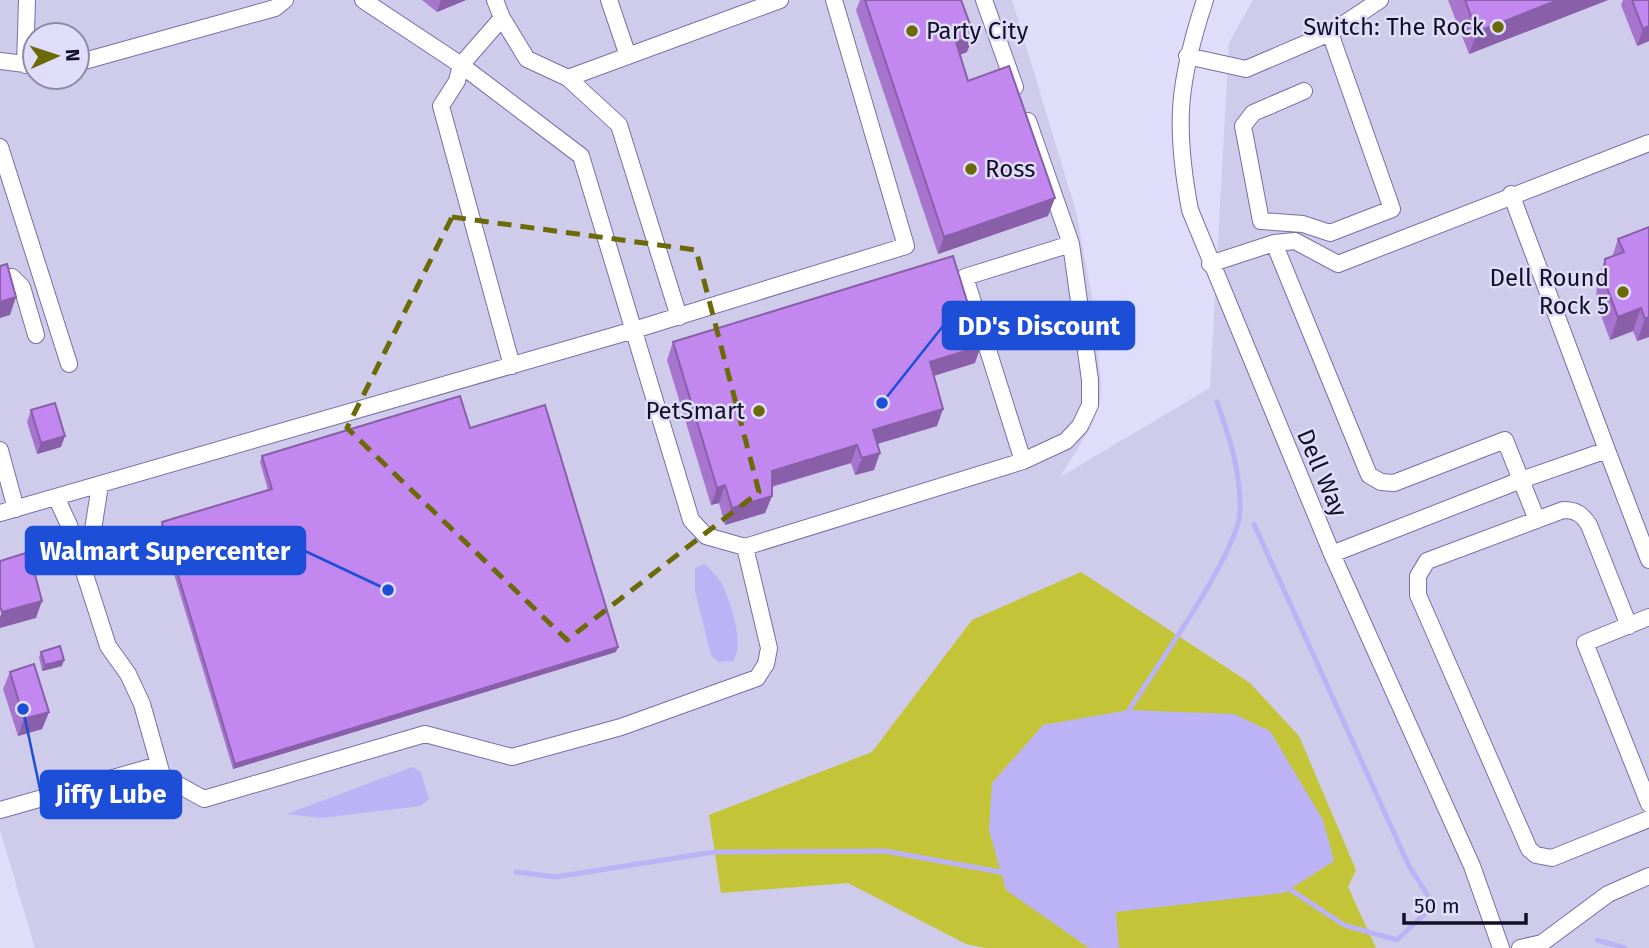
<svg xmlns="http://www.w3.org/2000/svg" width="1649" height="948" viewBox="0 0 1649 948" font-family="'Fira Sans',sans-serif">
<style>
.built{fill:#ceccea;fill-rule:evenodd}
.green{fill:#c4c439}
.water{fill:#bbb3f6}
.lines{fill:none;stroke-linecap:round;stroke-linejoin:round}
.stream{stroke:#bbb3f6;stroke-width:5}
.minor-casing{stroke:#776eac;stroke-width:18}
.minor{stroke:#fff;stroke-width:16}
.wall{fill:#a875ce}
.shaded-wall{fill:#885fa8}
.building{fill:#c388f0;stroke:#885fa8;stroke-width:2}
.marked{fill:none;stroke:#6b6a07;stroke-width:5;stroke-dasharray:14 9;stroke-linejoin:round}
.poi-dot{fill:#6b6a07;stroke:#dfddf9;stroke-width:2.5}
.labels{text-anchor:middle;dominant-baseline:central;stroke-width:5;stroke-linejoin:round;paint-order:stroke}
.poi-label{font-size:24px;fill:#130f26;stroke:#dfddf9;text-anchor:end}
.street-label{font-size:24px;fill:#130f26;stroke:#dfddf9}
.leader{fill:none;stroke:#1d4ed8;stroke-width:2.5}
.callout-dot{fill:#1d4ed8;stroke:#dfddf9;stroke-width:2.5}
.callout{fill:#1d4ed8;stroke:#1d4ed8;stroke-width:2.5}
.callout-label{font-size:26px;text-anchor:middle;font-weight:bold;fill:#fff}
</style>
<rect width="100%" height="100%" fill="#dfddf9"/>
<path class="built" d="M0,0h1012l64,211 16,87 9,85 -1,20 -9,24 -31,50 150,-89 19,-345 24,-43h396v948h-1614l-35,-118zM35,35h42v42h-42z"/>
<path class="green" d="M1081,572l169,111 49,53 57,134 -8,17 28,61h-391l-19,-4 -118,-61 -127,10 -12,-78 163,-63 100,-132z"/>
<path class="water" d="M705,564c6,7 15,14 18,22 8,18 22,57 10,75l-15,1 -7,-7 -16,-64v-23z
M1129,710l105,4 36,17 53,89 11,41 -50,32 -168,19 3,36h-30l-83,-58 -17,-60 3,-47 51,-58z
M412,767l9,5 8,27 -8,7 -100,12 -34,-4z"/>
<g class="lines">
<path class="stream" d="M1254,524l155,342 25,39 -37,35 -53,-15 -56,-37
M1129,716v-6c24,-38 111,-160 111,-199 1,-38 -10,-73 -23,-109
M516,872l39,5 159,-25 171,-1 121,22
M1597,940l28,8"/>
<defs>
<path id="minor" d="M495,0l7,18 -41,47 -4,16 -16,25 71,260
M609,0l19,56
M984,0l31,87
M1205,0c-27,82 -31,125 -15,210l142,344 140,312 29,82
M502,18l25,41 41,19 51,47 60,192
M1330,33l50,-33
M1187,56l59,13 84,-36 62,176 -62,24 -27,-9 -42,-3 -18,-95 10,-13 51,-22
M0,61l33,4
M77,63l198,-55 10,-8
M25,65l2,-65
M568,78l212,-78
M0,147l69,217
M1511,194l96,256
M1274,243l95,232 12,7 13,1 111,-43 32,80
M1210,264l64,-21 21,-2 43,23 311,-121
M0,277h12l10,10 14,48
M0,450l16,59
M1023,461l-58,-184 106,-33
M56,497l13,28 39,121 20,28 14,30 20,71
M0,513l634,-183 272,-84 -72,-246
M93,530l7,-45
M745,547l278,-86 43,-20 14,-15 10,-21v-25l-19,-136 -43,-123
M1332,554l189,-74 86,-30 42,110
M1649,617l-64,26 64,161
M1629,626l-40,-101c-7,-11 -13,-15 -26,-15l-136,51 -9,15v19l111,254 7,6 16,3 97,-39
M0,810l148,-42 56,31 221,-65 87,23 109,-30 136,-49 9,-14 3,-16 -24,-101 -39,-11 -15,-16 -110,-364 -120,-91 -98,-65
M1520,948l22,-5 66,-49 41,-18"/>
</defs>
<use href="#minor" class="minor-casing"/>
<use href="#minor" class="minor"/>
</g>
<path class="wall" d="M422,0h44l-29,12z
M860,0h101l6,52 -7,3 8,26 80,135 -110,38 -82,-244z
M1448,0h160l-139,54z
M1623,0h9l17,41 -12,5 -16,-41z
M1649,227v110l-12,4 -4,-10 -23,9 -14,-38 1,-20 8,-23 7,-2 6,-18z
M673,342l302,21 -41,13 3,50 -60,18 -3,26 -19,5 -4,-12 -79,24v9l-7,17 -40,12 -6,-22 -8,2 -44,-145z
M31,410l30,37 -24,7 -10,-32z
M470,428l146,224 -383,117 -73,-241 2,-6 106,-32 -8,-28 2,-6z
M41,652l21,14 -20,5 -3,-14z
M10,672l39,40 -7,17 -24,7 -15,-47z"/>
<path class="shaded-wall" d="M441,0h25l-29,12z
M1558,0h50l-139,54 8,-22z
M1649,26v15l-12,5 6,-17z
M974,35l-7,17 -18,7 7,-17z
M1055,198l-7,18 -110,38 6,-17z
M16,297l-6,18 -10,3v-16z
M1641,308l-8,23 -23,9 8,-23z
M1649,317v20l-12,4 8,-22z
M981,346l-6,17 -52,16 7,-17z
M943,409l-6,17 -70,21 6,-17z
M65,436l-4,11 -24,7 4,-11z
M857,445l-6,18 -86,25 7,-17z
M880,453l-6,17 -19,5 7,-17z
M725,485l-6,18 -8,2 6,-17z
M772,496l-7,17 -40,12 7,-17z
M42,601l-6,17 -36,10v-11l2,-5z
M618,647l-2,5 -383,117 2,-5z
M64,660l-2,6 -20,5 3,-6z
M49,712l-7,17 -24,7 6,-17z"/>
<path class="building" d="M865,0h96l13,35 -18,7 12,39 41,-15 46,132 -111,39z
M1465,0h93l-81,32z
M1632,0h17v26l-6,3z
M1649,227v90l-4,2 -4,-11 -23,9 -14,-37 1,-21 19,-7 -6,-13z
M953,256l28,90 -51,16 13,47 -70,21 7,23 -18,5 -5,-13 -85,26v25l-40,12 -7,-23 -8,3 -44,-146z
M7,264l9,33 -16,5v-36z
M460,396l10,32 75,-23 73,242 -383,117 -73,-242 110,-33 -10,-33z
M55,403l10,33 -24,7 -10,-33z
M29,552l13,49 -40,11 -2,-6v-45z
M60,646l4,14 -19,5 -4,-13z
M34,664l15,48 -25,7 -14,-47z"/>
<path class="marked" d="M452,217l244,33 63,242 -192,148 -220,-212z"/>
<g class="poi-dot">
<circle cx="1498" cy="27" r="7"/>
<circle cx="912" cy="31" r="7"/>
<circle cx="971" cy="169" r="7"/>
<circle cx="1623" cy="292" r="7"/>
<circle cx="759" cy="411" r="7"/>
</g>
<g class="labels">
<g class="poi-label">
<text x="1484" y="27">Switch: The Rock</text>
<text x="926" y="31" text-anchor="start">Party City</text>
<text x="985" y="169" text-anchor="start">Ross</text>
<text x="1609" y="278">Dell Round<tspan x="1609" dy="28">Rock 5</tspan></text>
<text x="745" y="411">PetSmart</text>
</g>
<g class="street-label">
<text transform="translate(1322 473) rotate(67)">Dell Way</text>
</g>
</g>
<path class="leader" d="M882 403L943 326M388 590L305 551M23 709L41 794"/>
<g class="callout-dot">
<circle cx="882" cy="403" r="7"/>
<circle cx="388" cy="590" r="7"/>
<circle cx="23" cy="709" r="7"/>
</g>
<g class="callout">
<rect x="943" y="302" width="191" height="47" rx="7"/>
<rect x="26" y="527" width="279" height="47" rx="7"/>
<rect x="41" y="771" width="140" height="47" rx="7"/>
</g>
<g class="callout-label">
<text x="1039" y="335">DD's Discount</text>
<text x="165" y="560">Walmart Supercenter</text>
<text x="111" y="803">Jiffy Lube</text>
</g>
<g transform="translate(56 56) rotate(87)"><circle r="33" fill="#dfddf9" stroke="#8d8ba5" stroke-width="2"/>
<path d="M0-5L12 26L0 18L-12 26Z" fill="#6b6a07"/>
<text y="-10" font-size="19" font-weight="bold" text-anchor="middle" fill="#130f26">N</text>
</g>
<path d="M1404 913v10h122v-10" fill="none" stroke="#130f26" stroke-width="3.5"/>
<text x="1414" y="913" font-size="21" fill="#130f26" stroke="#dfddf9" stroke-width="5" paint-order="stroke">50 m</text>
</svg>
